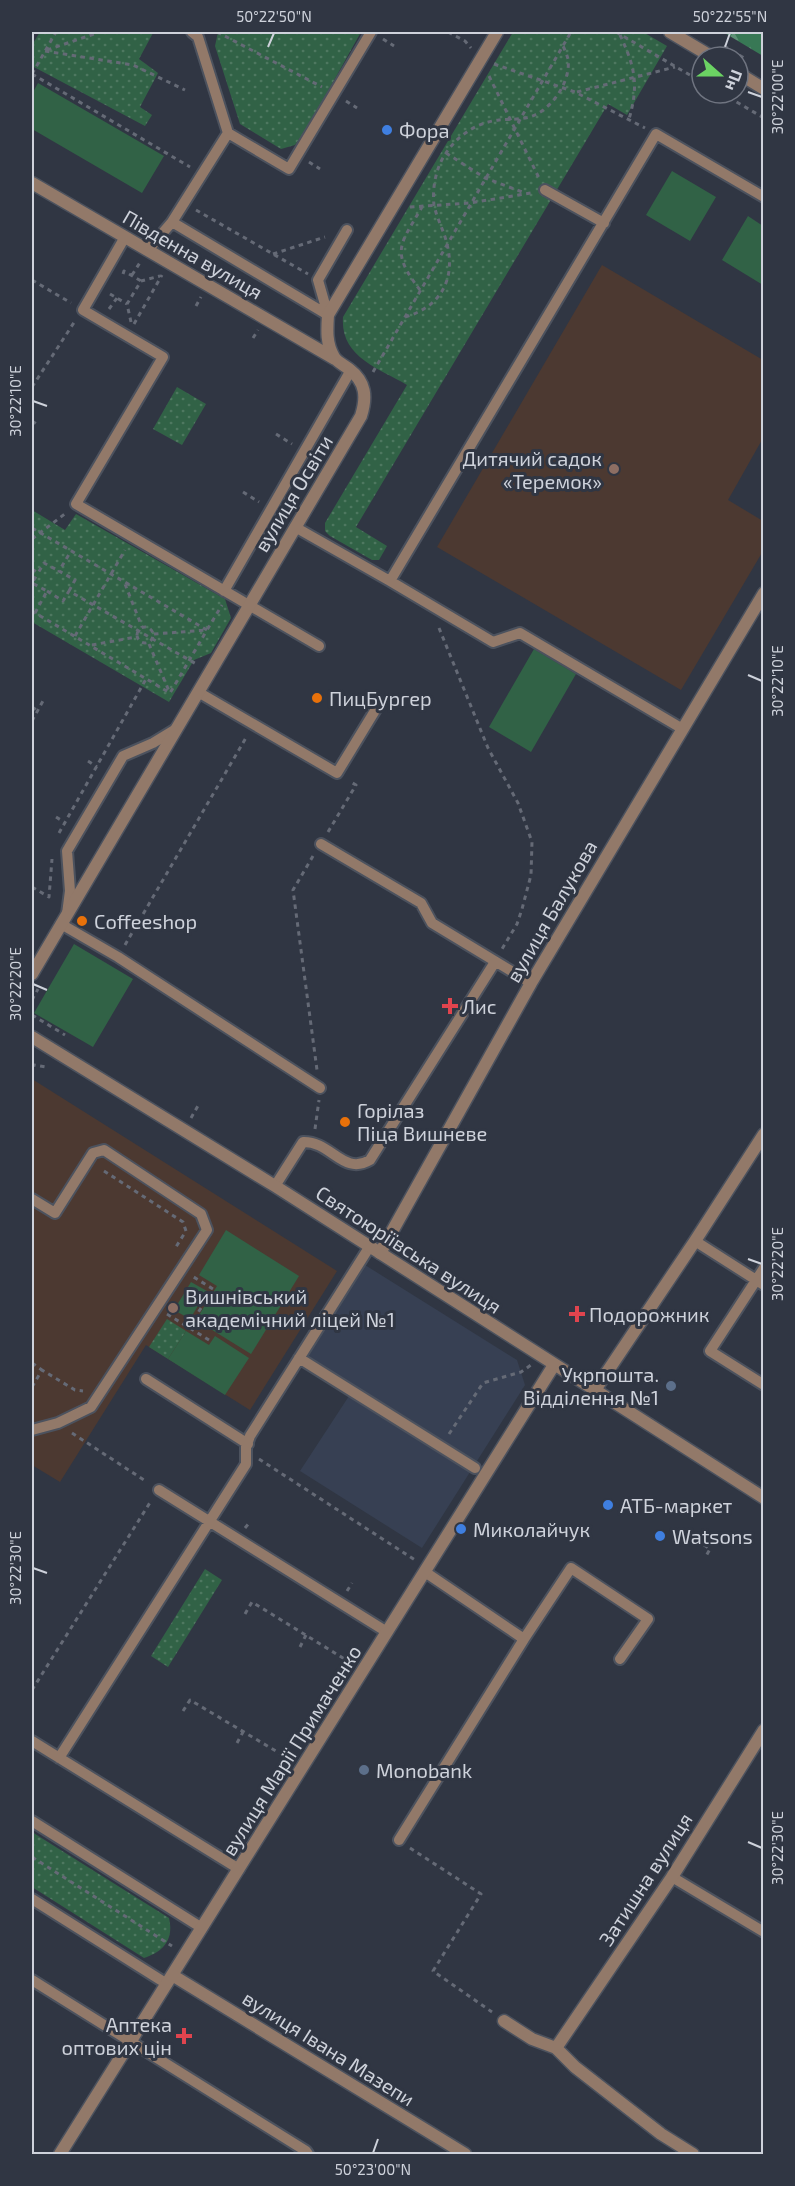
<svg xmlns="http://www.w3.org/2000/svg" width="795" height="2186" viewBox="0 0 795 2186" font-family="'Exo 2',sans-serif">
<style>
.built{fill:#374053}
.education{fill:#4c3931}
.green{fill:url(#green-dots)}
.forest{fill:url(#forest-firs)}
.pitch{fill:#316246}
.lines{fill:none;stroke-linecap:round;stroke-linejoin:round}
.service-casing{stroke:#4c525e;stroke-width:14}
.minor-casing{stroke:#4c525e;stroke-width:15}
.tertiary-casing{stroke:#4c525e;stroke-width:15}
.path{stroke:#656a76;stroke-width:3;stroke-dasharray:4.5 4.5;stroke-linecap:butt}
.service{stroke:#927969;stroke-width:10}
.minor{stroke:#927969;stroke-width:12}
.tertiary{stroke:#927969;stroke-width:12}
.ticks{fill:none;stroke:#ced2db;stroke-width:2}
.shop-dot{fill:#3f7fe0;stroke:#303643;stroke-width:2}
.education-dot{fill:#8d6e63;stroke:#303643;stroke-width:2}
.food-dot{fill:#e8710a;stroke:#303643;stroke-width:2}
.health-dot{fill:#e0444e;stroke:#303643;stroke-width:2}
.service-dot{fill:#5c6f8a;stroke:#303643;stroke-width:2}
.labels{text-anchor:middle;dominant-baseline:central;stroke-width:6;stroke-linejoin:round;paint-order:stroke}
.poi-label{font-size:20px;fill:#ced2db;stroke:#303643;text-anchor:start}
.street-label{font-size:20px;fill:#ced2db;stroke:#303643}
.neatline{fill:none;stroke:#ced2db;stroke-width:2}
.ticks-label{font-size:15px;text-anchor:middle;fill:#ced2db}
</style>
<defs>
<pattern id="green-dots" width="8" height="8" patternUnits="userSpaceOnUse" patternTransform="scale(1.5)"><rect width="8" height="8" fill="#316246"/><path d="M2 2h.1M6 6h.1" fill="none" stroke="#4e7860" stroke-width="1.8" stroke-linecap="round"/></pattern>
<pattern id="forest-firs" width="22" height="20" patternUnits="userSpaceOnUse" patternTransform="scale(1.5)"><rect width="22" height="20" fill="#387855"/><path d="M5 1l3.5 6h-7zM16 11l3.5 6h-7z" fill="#5d9075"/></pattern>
</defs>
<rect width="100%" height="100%" fill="#303643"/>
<path class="built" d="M365,1265l152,95 8,25 -103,163 -122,-77 49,-75 -48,-32z"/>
<path class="education" d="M602,265l161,95v78l-35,62 35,21v30l-82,139 -244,-143z
M32,1079l305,192 -87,139 -104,-65 -86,137 -28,-17z"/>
<path class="green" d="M40,32h109l4,1 -14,26 19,14 -18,34 12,8 -7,11 -113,-60v-21z
M218,32h143l-53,95 -13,18 -14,4 -41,-25 -25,-78z
M513,32h130l24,14 -40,69 -19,-11 -252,423 31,19 -8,14h-7l-42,-24 -5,-5v-8l82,-138c-29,-17 -67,-28 -64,-68z
M177,387l29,17 -24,41 -29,-16z
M32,510l33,20 11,-16 149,85 6,19 -20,35 -17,7 -25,42 -137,-80z
M167,1319l19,12 -18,28 -19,-12z
M205,1569l17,11 -54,87 -17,-11z
M32,1832l137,86c5,21 -5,34 -25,40l-112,-71z"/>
<path class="forest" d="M723,32h40v24z"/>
<path class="pitch" d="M38,83l126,73 -22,37 -110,-64v-35z
M672,171l44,26 -26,44 -44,-26z
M748,216l15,10v59l-41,-25z
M534,649l42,25 -45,78 -42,-25z
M74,944l59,35 -40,68 -59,-34z
M226,1230l73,46 -48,78 -55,-34 21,-34 -18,-11z
M191,1282l16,9 -17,28 -16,-9z
M186,1331l23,14 6,-9 34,22 -24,37 -57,-36z"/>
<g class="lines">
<defs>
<path id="service" d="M192,32l6,5 30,96 -56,89 156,93
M228,133l61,36 82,-137
M545,190l59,33
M125,237l-42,73 80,47 -87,147 243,142
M148,250l24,-28
M328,315l-10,-35 29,-50
M295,527l95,54 266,-447 108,63
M390,581l103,61 27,-9 161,95
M224,591l127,-221
M198,692l139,81 39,-64
M321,844l100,59 11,20 99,60
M67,914l3,-23 -3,-40 56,-95 30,-13 23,-14
M61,924l57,33 202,131
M275,1186l28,-44c28,-1 40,34 67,18l125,-198
M32,1199l23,14 38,-60 11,-3 97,64 6,16 -116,177 -33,16 -26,7
M695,1241l69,44
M764,1268l-54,83 54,34
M299,1358l176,110
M146,1379l102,65
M159,1490l228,142
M524,1639l47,-71 77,51 -28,40
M32,1741l207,128
M59,1758l187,-294v-17l4,-11 120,-190
M32,1821l170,107
M399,1840l125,-201 -99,-67
M672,1877l92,55
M32,1899l135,85
M32,1980l274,171 2,3"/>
<path id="minor" d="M32,183l303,176
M32,974l329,-558c6,-19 5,-34 -12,-47 -5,-4 -12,-7 -15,-12 -8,-13 -7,-27 -6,-42l169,-283
M380,1253l151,-270 233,-390
M595,1390l169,108
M172,1975l293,179
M504,2021l28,18 24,9 19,19 86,67 32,20
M556,2048l116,-171 92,-147
M60,2154l494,-789"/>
<path id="tertiary" d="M670,32l42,25
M738,73l26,16
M32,1037l243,149 320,204 100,-149 69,-107"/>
</defs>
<use href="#service" class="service-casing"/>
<use href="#minor" class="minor-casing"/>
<use href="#tertiary" class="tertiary-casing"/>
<path class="path" d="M217,32l105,55
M448,32l17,9 6,7
M616,32l86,50
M620,35c15,32 19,50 9,84
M383,39l11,7
M724,46l20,12
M47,50l53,-18
M45,51l88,14 52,25
M494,64l81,28 70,36
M32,74l158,93
M32,74l24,-42
M489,76l50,102
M577,92l98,-25
M721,93l43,25
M346,101l11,7
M446,153l39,25 40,15
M309,162l11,7
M410,207l60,-4 61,-10
M196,210l112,64
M273,254l52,-17
M123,274l1,-3 17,10
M132,275l9,-14
M32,280l39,23
M420,290c-30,-39 -20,-45 2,-83
M110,294l17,10
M196,306l5,-9
M109,309l8,-11
M405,317c35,-10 51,-37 42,-73 -3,-13 -10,-25 -13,-39 -2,-17 2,-38 12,-52 12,-18 32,-31 53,-33 11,-1 25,0 36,-5 19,-9 36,-35 33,-56 -1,-4 -3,-9 -5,-13
M131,322l-4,-18 14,-23 19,-5
M134,324l28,-49
M253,338l5,-8
M373,372l198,-340
M32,387l43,-66
M32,421l6,4
M276,434l16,10
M243,492l16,10
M32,528l175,102 -37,63 -138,-82
M32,539l34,-26
M32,569l6,4 6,-10 15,8
M125,584l17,43
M47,591l16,10 6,-10 129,74
M69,591l6,-11 -16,-9 12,-20
M35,613l12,-22 -15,-8 6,-10
M137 635a8 8 0 1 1 16 0a8 8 0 1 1-16 0Z
M439,628l49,120 30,55 14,39 -1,33 -9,34 -5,15 -15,25
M154,634l53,-4 15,-25
M75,636l50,-86
M149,644l20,47
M92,645l44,-8
M32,707l6,4
M32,721l12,-22
M88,761l9,6
M56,817l8,5
M328,832l28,-47 -7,-4
M59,833l87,-154
M313,856l-20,34 24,180
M32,887l17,10 3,-38
M125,945l122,-209
M32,1000l6,-11
M32,1015l33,20
M32,1067l2,-2 12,2
M191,1118l8,-14
M315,1129l4,-29
M104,1171l79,51 3,9 -12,19
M167,1314l42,26
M189,1327l24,-38 -21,-13
M32,1363l10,7
M32,1387l10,-17 33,20 8,1
M72,1433l75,49
M449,1434l34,-51 38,-11 10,-7
M259,1459l156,101
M245,1528l5,-6
M689,1535l21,14 -4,7
M347,1591l5,-8
M245,1614l7,-12 99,61
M300,1647l6,-12
M32,1690l119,-189
M183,1711l7,-11 101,60
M237,1743l6,-11
M410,1848l71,46 -48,77 59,41
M32,1857l140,89"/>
<use href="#service" class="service"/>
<use href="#minor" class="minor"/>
<use href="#tertiary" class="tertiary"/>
</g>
<path class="ticks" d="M268,47l6,-14M725,47l5,-14M748,92l14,5M33,401l14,5M748,675l14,6M33,984l14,6M748,1259l14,5M33,1568l14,5M748,1842l14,6M373,2153l5,-14"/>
<g class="shop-dot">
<circle cx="387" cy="130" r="6"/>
<circle cx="608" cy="1505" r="6"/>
<circle cx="461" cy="1529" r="6"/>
<circle cx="660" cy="1536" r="6"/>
</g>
<g class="education-dot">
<circle cx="614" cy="469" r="6"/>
<circle cx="173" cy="1308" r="6"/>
</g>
<g class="food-dot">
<circle cx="317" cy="698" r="6"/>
<circle cx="82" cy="921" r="6"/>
<circle cx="345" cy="1122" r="6"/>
</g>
<g class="health-dot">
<path d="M447 997h6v6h6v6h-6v6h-6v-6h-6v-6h6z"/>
<path d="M574 1305h6v6h6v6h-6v6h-6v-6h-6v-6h6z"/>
<path d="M181 2027h6v6h6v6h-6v6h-6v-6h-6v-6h6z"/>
</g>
<g class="service-dot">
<circle cx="671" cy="1386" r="6"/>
<circle cx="364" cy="1770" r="6"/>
</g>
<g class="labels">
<g class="poi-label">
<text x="399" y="130">Фора</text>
<text x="602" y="458" text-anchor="end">Дитячий садок<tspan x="602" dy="23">«Теремок»</tspan></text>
<text x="329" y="698">ПицБургер</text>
<text x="94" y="921">Coffeeshop</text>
<text x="462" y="1006">Лис</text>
<text x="357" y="1110">Горілаз<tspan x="357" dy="23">Піца Вишневе</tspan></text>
<text x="185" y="1296">Вишнівський<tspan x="185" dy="23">академічний ліцей №1</tspan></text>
<text x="589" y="1314">Подорожник</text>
<text x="659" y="1374" text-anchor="end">Укрпошта.<tspan x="659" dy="23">Відділення №1</tspan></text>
<text x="620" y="1505">АТБ-маркет</text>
<text x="473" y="1529">Миколайчук</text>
<text x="672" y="1536">Watsons</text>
<text x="376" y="1770">Monobank</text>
<text x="172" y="2024" text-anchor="end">Аптека<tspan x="172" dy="23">оптових цін</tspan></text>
</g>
<g class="street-label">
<text transform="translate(193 254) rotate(30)">Південна вулиця</text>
<text transform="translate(293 493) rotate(-59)">вулиця Освіти</text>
<text transform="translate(551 911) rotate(-60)">вулиця Балукова</text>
<text transform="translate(409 1249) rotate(33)">Святоюріївська вулиця</text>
<text transform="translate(291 1750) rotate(-58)">вулиця Марії Примаченко</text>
<text transform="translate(645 1879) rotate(-57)">Затишна вулиця</text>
<text transform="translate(329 2048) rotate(32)">вулиця Івана Мазепи</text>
</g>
</g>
<rect width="795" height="2186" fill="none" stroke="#303643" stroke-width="66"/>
<g transform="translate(720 75) rotate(111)"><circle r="28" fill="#303643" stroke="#6f7480" stroke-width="1.5"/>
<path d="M0-4.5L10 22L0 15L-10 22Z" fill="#6bd363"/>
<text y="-9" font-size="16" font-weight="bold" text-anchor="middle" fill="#ced2db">Пн</text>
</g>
<rect x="33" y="33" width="729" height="2120" class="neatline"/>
<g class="ticks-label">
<text x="274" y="22">50°22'50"N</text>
<text x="730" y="22">50°22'55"N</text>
<text transform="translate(778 97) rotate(-90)" y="5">30°22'00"E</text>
<text transform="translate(16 401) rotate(-90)" y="5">30°22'10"E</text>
<text transform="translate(778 681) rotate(-90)" y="5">30°22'10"E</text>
<text transform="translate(16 984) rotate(-90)" y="5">30°22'20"E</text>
<text transform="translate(778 1264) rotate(-90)" y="5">30°22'20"E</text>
<text transform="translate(16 1568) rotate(-90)" y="5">30°22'30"E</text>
<text transform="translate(778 1848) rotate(-90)" y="5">30°22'30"E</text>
<text x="373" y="2175">50°23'00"N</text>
</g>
</svg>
